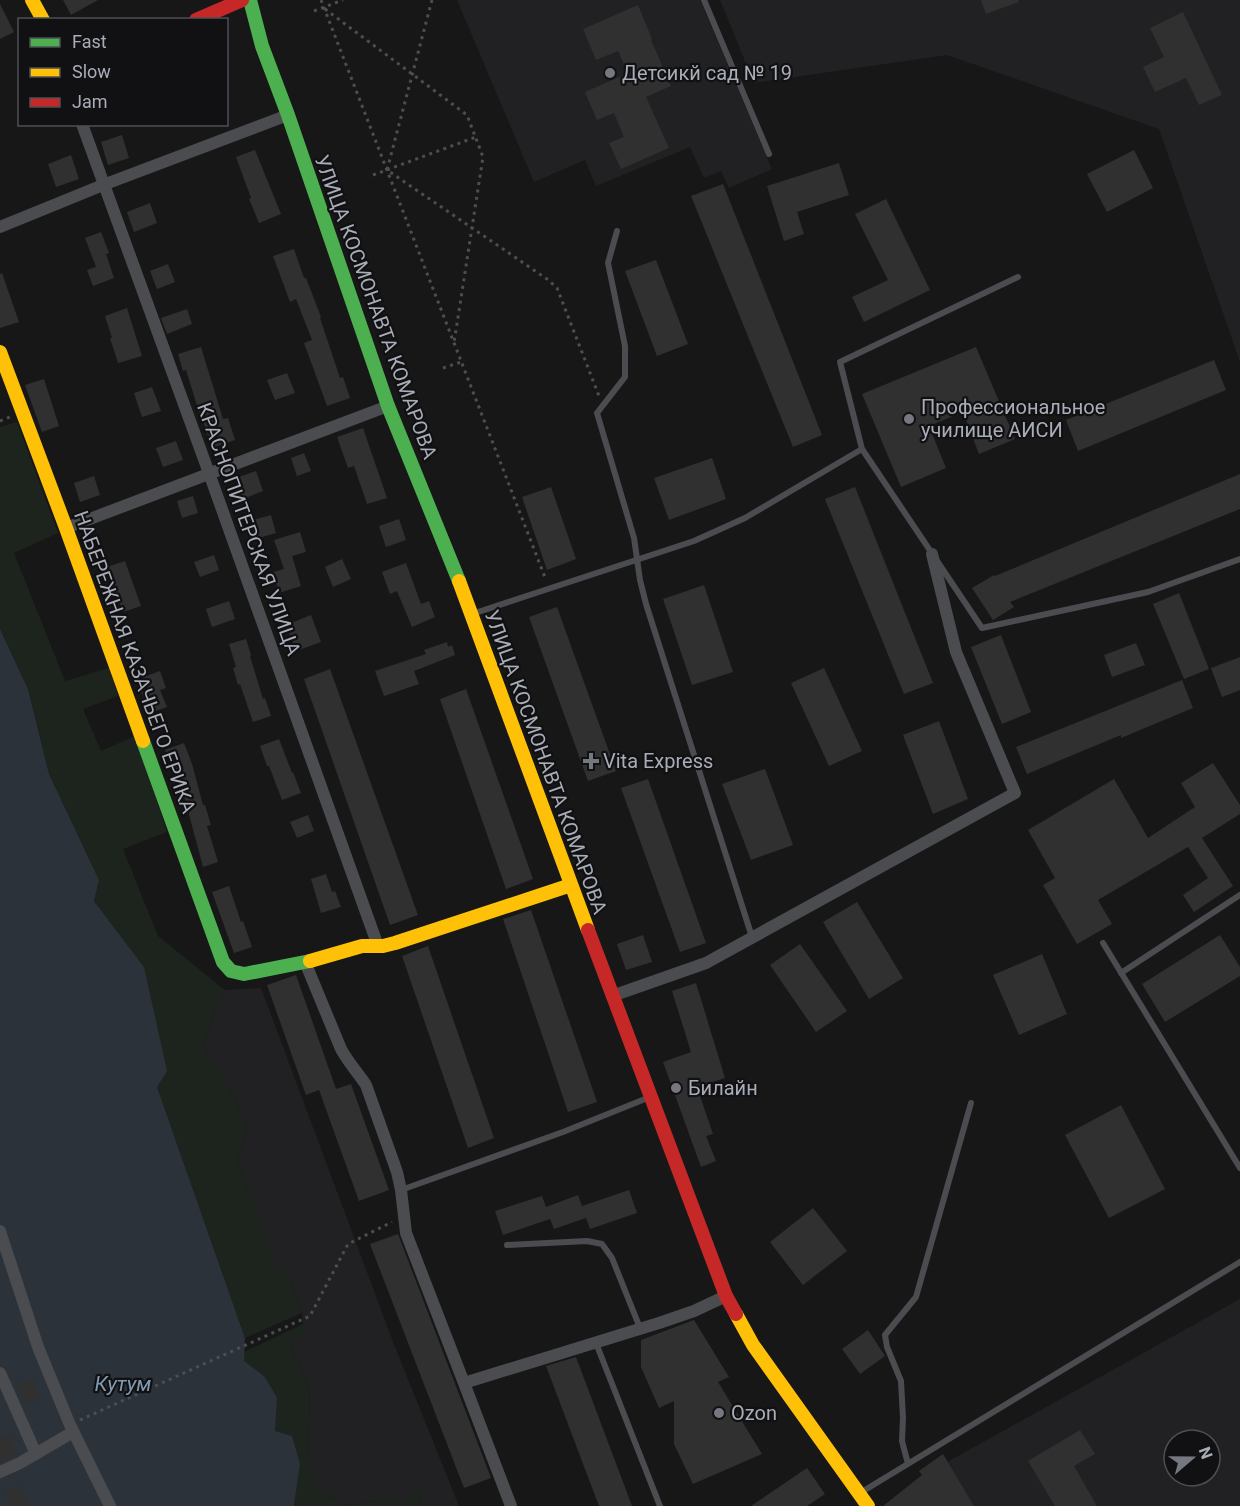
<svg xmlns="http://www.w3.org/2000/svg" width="1240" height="1506" viewBox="0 0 1240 1506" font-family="Roboto,sans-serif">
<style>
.built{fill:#212123;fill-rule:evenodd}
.green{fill:#1d241e}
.water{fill:#2b3239}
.building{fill:#303031}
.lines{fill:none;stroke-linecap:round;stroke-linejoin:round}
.path{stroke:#4d4e52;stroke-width:3;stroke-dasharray:3 4.5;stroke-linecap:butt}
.lane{stroke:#4b4c50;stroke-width:6}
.street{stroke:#4b4c50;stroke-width:12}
.fast{stroke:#4caf50;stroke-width:14}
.slow{stroke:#ffc107;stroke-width:14}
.jam{stroke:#c62828;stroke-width:14}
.poi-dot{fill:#767880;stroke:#111113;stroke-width:2}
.labels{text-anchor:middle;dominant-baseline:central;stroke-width:4.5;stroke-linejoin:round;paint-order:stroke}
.poi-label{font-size:20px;fill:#a9adb8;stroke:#111113;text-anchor:start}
.street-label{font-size:20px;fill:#a9adb8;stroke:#111113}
.water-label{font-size:21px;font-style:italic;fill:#819ab1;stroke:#111113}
</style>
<rect width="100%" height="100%" fill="#171717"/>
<path class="built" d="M457,0h243l72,169 -43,19 -8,-17 -17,7 -14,-31 -94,39 -11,-26 -51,22z
M720,0h520v362l-81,-233 -212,-74 -193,28z
M261,988l134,359 64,159h-38l-3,-15 -18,10h-26l-25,4 -28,-13 -13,-39 2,-63 -20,-47 16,-8 -3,-11 -1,-11 -17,-46 -8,4 -40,-111 11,-33 -19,-41 -27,-42 23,-54z
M1240,1299v207h-300l-18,-30zM1174,1440h36v36h-36z"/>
<path class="green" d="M17,422l41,111 -44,20 51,128 44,-13 9,28 -35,13 18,42 34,-15 32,96 -44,17 35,87 67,54 -23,54 27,42 19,41 -11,33 40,110 8,-3 17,46 -57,25 -88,-251 -13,-120 -50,-66 5,-21 -50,-106 -21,-85 -28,-60v-202z
M303,1324l4,11 -17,8 20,47 -2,63 13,39 28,13 25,-4h26l18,-11 3,16h-126l-20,-75 -31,-70v-9z"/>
<path class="water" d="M0,629l28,60 21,85 50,106 -5,21 50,66 23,104 -10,16 88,251 -1,23 21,16 12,21 -2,33 17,5 8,28 -6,40 1,2h-295z"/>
<path class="building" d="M63,0h35l-27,15z
M981,0h37l1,2 -33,12z
M0,4l14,28 -14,7z
M638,5l14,34 -1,1 20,46 -25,11 23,51 -48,21 -12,-26 15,-6 -10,-24 -17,7 -12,-28 43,-19 -10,-22 -22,9 -13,-31z
M1183,12l39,83 -23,10 -13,-27 -31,14 -12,-25 21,-10 -14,-29z
M122,135l7,23 -21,7 -7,-23z
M255,150l26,64 -22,9 -10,-24 2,-1 -15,-41z
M1134,150l19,38 -46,24 -20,-38z
M71,155l8,24 -23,8 -8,-23z
M839,163l10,32 -52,17 7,22 -20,7 -17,-55z
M723,184l99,251 -29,12 -102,-251z
M886,199l44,91 -66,32 -12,-25 36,-17 -33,-66z
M150,203l7,20 -23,9 -7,-20z
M101,232l8,21 -3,1 8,24 -21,8 -6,-16 9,-3 -11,-29z
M294,249l10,29h2l15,39 -1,1 20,60 3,-1 7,21 -23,8 -23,-63 8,-3 -16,-41 -6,3 -17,-46z
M656,260l32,84 -31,12 -32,-85z
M168,264l7,18 -18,7 -7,-18z
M2,273l17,49 -19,6v-54z
M127,308l15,48 -24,7 -8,-25h2l-7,-22z
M187,309l5,15 -25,10 -6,-16z
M201,347l22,72 5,-1 7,22 -23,8 -12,-36h-1l-13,-42 -3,1 -5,-17z
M976,347l39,92 -36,15 -16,-42 -34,14 17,42 -45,19 -39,-93z
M1214,360l12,30 -148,61 -12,-31z
M287,373l8,20 -20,7 -8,-20z
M44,379l15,47 -17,6 -17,-47z
M152,387l9,24 -19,6 -8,-24z
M363,428l24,70 -20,6 -13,-38 -6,2 -11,-31z
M176,441l7,19 -20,7 -7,-19z
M304,453l7,18 -14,5 -6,-18z
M712,458l14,41 -57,21 -15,-42z
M256,471l7,20 -20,8 -7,-21z
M1240,474v35l-230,93 4,5 -21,13 -21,-32 22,-13 1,1z
M94,476l6,19 -20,7 -6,-19z
M551,487l25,72 -29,11 -25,-73z
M855,487l78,196 -29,11 -79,-195z
M193,496l5,17 -16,5 -5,-17z
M271,515l5,18 -21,6 -5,-18z
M399,519l7,21 -20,7 -7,-21z
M300,532l6,20 -14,4 9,30 -22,7 -6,-21 11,-3 -10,-29z
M214,555l5,15 -19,7 -6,-15z
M342,559l9,20 -18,8 -8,-20z
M125,561l16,45 -18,6 -16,-45z
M406,563l15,41 8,-3 6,16 -23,10 -15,-36 -7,3 -8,-22z
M704,585l29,87 -41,13 -29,-86z
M1179,593l30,76 -25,10 -31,-75z
M229,601l6,18 -23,8 -6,-18z
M557,607l59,164 -28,10 -59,-164z
M311,615l10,27 -25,9 -10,-26z
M1001,635l30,77 -29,12 -31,-77z
M246,639l5,16 -1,1 13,43 2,-1 6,18 -18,6 -13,-38 -2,1 -5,-17 3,-1 -7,-23z
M447,642l1,5 4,-2 3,10 -41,16 5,13 -35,12 -9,-25 51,-17 -2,-4z
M1136,643l9,22 -33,12 -8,-22z
M1240,657v33l-18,7 -11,-29z
M824,668l38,83 -33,15 -38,-83z
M330,669l88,246 -28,10 -86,-246z
M160,671l6,17 -6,2 7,17 -17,6 -14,-33z
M1182,680l11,28 -72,30v-3l-94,39 -11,-27z
M466,689l67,190 -27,10 -66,-190z
M939,721l29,78 -35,15 -30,-79z
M279,739l13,34 1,-1 8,21 -19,7 -13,-34h-2l-7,-20z
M184,743l8,21 11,41h2l6,20 -4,1 11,36 -15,5 -20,-75 -8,-22 -2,1 -8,-21z
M1213,763l27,42v9l-38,24 31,48 -39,26 -11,-17 25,-17 -20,-31 -90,53 14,24 -35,20 -34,-59 12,-7 -27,-48 86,-51 34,59 47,-31 -14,-24z
M765,769l28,76 -42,15 -29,-76z
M648,779l58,164 -26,9 -59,-164z
M308,815l6,16 -17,7 -7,-16z
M326,874l6,18 3,-1 6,16 -20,6 -10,-34z
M229,886l12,36 2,-1 9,26 -18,6 -22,-61z
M857,902l46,76 -34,21 -46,-77z
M531,910l66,192 -29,10 -65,-193z
M643,935l9,27 -26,8 -9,-26z
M1220,935l20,32v9l-75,46 -23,-38z
M800,944l47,67 -31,21 -46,-67z
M428,946l66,192 -26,10 -66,-192z
M1042,954l25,60 -48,21 -26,-60z
M296,975l40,114 15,-5 38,106 -30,11 -40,-111 -13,5 -39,-110z
M696,983l29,95 -28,9 16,47 -7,2 10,25 -15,6 -38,-105 28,-10 -19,-61z
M1121,1105l44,84 -56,29 -44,-83z
M629,1190l8,23 -47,16 -4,-11 -32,11 -4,-10 -47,16 -8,-24 47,-15 4,11 32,-12 4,11z
M813,1208l34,43 -44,34 -33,-43z
M398,1234l93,244 -27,10 -94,-244z
M694,1320l35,57 -11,5 44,72 -69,30 -19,-40v-43l-15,7 -18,-41v-27z
M868,1330l17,26 -25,18 -18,-25z
M576,1357l56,149h-33l-53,-140z
M32,1378l9,21 -15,6 -10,-20z
M1080,1430l15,24 -21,12 23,40h-42l-27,-45z
M9,1435l9,20 -18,8v-24z
M943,1454l31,52h-91l39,-31 -3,-4z
M807,1468l18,26 -18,12h-56z
M20,1485l11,21h-20l-7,-13z"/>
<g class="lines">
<path class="path" d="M321,0l225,580
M432,0l-45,170 160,109 10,9 42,108
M325,9l142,106 16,42 -29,186
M314,11l29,-11
M373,175l103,-38
M443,368l18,-6
M0,421l10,-4
M80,1420l230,-104 38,-72 44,-22"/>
<path class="lane" d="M704,0l65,154
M617,231l-9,32 17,83v31l-28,36 37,125 6,42 6,24 106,333
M862,449l-22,-87 178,-85
M475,613l219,-72 51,-23 117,-69 120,179 166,-36 92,-33
M1103,943l137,225
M1121,973l119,-78
M401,1190l162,-58 87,-35
M507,1245l80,-4 15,3 10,14 28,70
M596,1343l64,163
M908,1464l-6,-23 1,-23 -2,-37 -14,-34 -2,-12 31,-38 55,-194
M860,1493l380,-231"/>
<path class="street" d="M82,124l127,349 169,473
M0,227l103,-42 185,-70
M66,528l322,-122
M305,962l36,87c7,13 17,24 25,36l31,87 4,18 5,43 58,150
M612,996l94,-33 309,-170 -59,-141 -24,-98
M0,1231l38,116 32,78 40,81
M0,1373l36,81
M0,1472l20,-9 53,-31
M511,1506l-47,-123 195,-60 35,-12 32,-15"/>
<path class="fast" d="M250,0l12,46 26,69 100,291 71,175
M143,741l80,221 8,9 13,3 66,-13"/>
<path class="slow" d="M32,0l11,20
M0,352l66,176 77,213
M459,581l129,349
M310,961l52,-15h21l12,-3 176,-58
M736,1314l17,31 115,161"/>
<path class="jam" d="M196,20l46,-20
M588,930l138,366 10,18"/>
</g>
<g class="poi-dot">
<circle cx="610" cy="73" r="6"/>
<circle cx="909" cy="419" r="6"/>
<path d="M588 752h6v6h6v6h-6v6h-6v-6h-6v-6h6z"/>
<circle cx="676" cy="1088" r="6"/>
<circle cx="719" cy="1413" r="6"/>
</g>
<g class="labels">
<g class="poi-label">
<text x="622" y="73">Детсикй сад № 19</text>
<text x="921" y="407">Профессиональное<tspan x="921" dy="23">училище АИСИ</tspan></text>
<text x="603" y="761">Vita Express</text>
<text x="688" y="1088">Билайн</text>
<text x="731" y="1413">Ozon</text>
</g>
<g class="street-label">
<text transform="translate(376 307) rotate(70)">УЛИЦА КОСМОНАВТА КОМАРОВА</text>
<text transform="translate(249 529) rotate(70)">КРАСНОПИТЕРСКАЯ УЛИЦА</text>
<text transform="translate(135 662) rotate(70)">НАБЕРЕЖНАЯ КАЗАЧЬЕГО ЕРИКА</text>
<text transform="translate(546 762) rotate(70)">УЛИЦА КОСМОНАВТА КОМАРОВА</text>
</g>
<g class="water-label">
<text x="123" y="1384">Кутум</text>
</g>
</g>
<rect x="18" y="18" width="210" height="108" fill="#111113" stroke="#4e4f55" stroke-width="1.5"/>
<rect x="30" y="38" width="30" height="9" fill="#4caf50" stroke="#4e4f55" stroke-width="1.5"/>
<text x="72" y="48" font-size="18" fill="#a9adb8">Fast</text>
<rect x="30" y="68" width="30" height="9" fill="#ffc107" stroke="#4e4f55" stroke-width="1.5"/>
<text x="72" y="78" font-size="18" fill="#a9adb8">Slow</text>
<rect x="30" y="98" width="30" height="9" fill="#c62828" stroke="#4e4f55" stroke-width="1.5"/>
<text x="72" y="108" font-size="18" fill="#a9adb8">Jam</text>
<g transform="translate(1192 1458) rotate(70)"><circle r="28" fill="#111113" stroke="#4e4f55" stroke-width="1.5"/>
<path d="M0-4.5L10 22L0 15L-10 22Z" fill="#767880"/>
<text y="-9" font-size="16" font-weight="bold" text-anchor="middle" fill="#a9adb8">N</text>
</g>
</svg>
